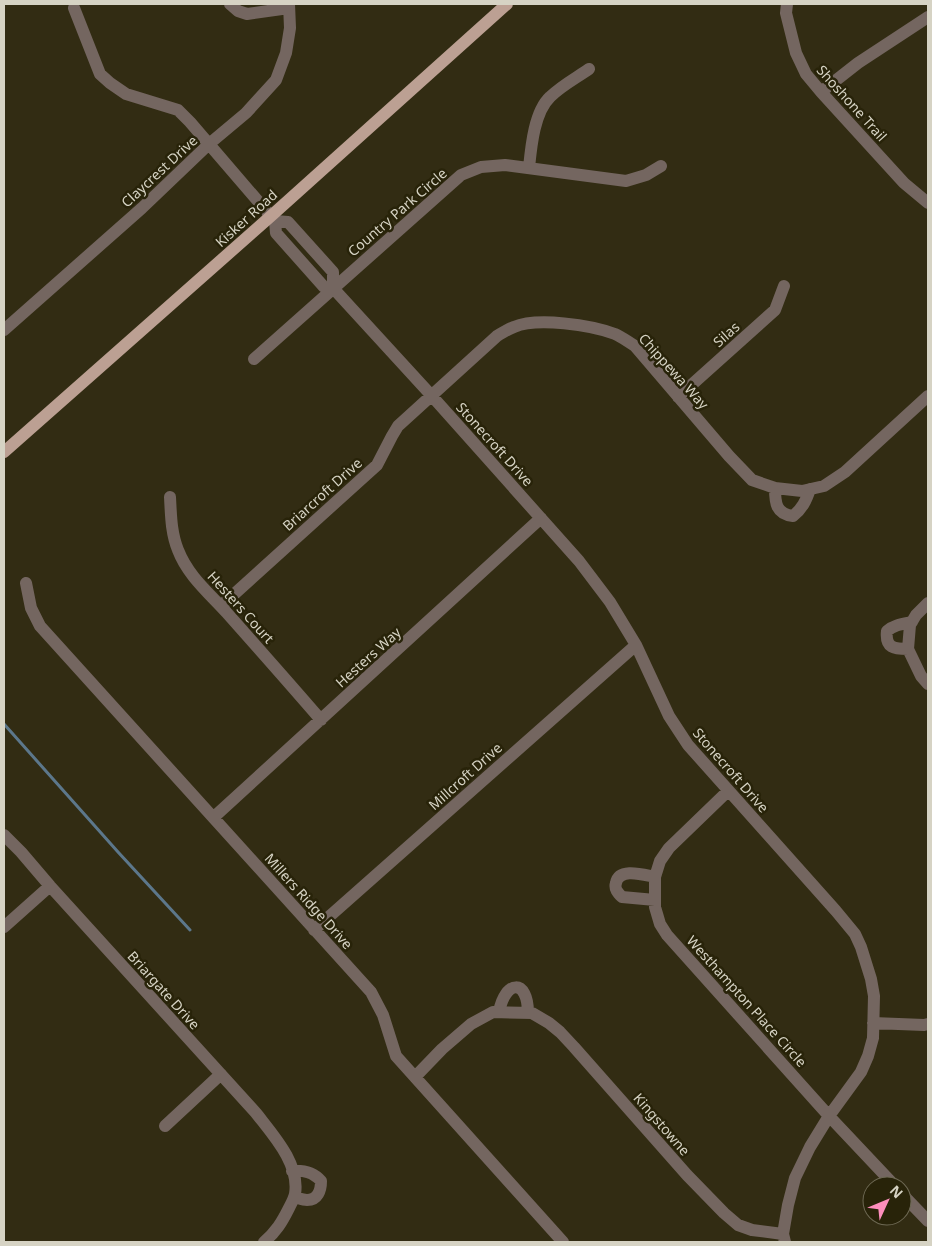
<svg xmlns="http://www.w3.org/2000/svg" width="932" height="1246" viewBox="0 0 932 1246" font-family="'Noto Sans',sans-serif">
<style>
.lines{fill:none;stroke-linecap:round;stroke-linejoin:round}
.stream{stroke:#5c778b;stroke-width:3}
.minor{stroke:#746660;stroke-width:12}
.major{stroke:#bca093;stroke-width:12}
.labels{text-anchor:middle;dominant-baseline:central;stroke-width:5;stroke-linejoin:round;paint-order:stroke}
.street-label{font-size:14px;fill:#d6d3c4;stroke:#282309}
</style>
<rect width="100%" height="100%" fill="#322c13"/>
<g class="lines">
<path class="stream" d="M4,724l114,128 72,78"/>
<path class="minor" d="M230,4l8,7 9,3 42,-6
M787,4l-1,9 10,40 10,21 15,18 83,91 24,20
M74,8l26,66 10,9 16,11 52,16 12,12 85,99 1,12 48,54 9,1 98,107 148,166 31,41 26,43 33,71 19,29 148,166 19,23 6,13 10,32 3,17 -1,42 -5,18 -7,16 -32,44 -19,31 -15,31 -7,27 -5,29 2,8
M821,92l37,-29 70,-46
M529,168c2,-20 5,-56 21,-71 11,-11 26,-19 39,-28
M275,221l13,1 45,50v16
M4,330l138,-122 67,-64 37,-31 30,-33 10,-27 4,-25 -1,-24
M254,359l207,-184 20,-8 24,-2 121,16 20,-6 15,-9
M678,397l97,-87 9,-24
M775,488c0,15 1,26 18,28 9,-7 13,-15 17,-27
M170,497c1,18 1,36 8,53 10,26 31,43 49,63 32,36 63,71 94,107
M26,583l5,25 9,18 331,366 12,23 13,41 167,186
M928,603l-12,12 -6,10 -2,24 13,27 7,8
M221,606l156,-141 15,-29 6,-10 99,-90c5,-3 11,-7 17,-9 23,-10 77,-2 101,7 7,3 13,8 20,12l94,110 23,24 23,8 27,3 22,-5 21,-14 83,-76
M908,649c-14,0 -23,-1 -21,-18 7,-6 15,-7 25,-9
M728,791l-59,57 -9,13 -5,16v30l5,17 7,11 162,181 66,70
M214,817l327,-299
M4,835l17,17 29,34 206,227c17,22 44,51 39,81 -1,5 -4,10 -6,14 -7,14 -13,24 -25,34
M655,877c-11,-2 -36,-10 -39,6 -2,6 2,10 6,14l33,3
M4,927l46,-41
M314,930l322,-285
M499,1012c6,-32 29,-34 29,1
M873,1023l51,2 4,-1
M415,1077l27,-28 29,-25 22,-12 39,1 17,10 11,9 14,15 113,128 37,38 14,12 14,5 31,4
M165,1126l56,-52
M292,1171c12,-1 21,1 29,10 0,9 -3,19 -14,19 -4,0 -9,-2 -13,-3
M902,1194l26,27"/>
<path class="major" d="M4,452l267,-236 236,-212"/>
</g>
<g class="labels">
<g class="street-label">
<text transform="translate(852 103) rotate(48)">Shoshone Trail</text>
<text transform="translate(159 171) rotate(-43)">Claycrest Drive</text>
<text transform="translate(397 212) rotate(-41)">Country Park Circle</text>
<text transform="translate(246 218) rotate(-42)">Kisker Road</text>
<text transform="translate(726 334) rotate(-42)">Silas</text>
<text transform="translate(674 371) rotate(48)">Chippewa Way</text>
<text transform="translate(495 444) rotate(48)">Stonecroft Drive</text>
<text transform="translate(322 494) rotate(-42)">Briarcroft Drive</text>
<text transform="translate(241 607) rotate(48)">Hesters Court</text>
<text transform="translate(368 657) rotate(-42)">Hesters Way</text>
<text transform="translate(731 770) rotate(49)">Stonecroft Drive</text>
<text transform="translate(465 776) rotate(-42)">Millcroft Drive</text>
<text transform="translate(309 901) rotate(48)">Millers Ridge Drive</text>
<text transform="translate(164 990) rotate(48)">Briargate Drive</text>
<text transform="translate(747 1001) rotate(48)">Westhampton Place Circle</text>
<text transform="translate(662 1124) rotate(49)">Kingstowne</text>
</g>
</g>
<rect width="932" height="1246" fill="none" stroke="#d6d3c4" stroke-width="10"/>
<g transform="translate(887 1201) rotate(46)"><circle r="24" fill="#282309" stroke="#6e6954"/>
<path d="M0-4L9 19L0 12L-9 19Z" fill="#fe8ebd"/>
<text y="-8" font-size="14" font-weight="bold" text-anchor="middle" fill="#d6d3c4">N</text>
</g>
</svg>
